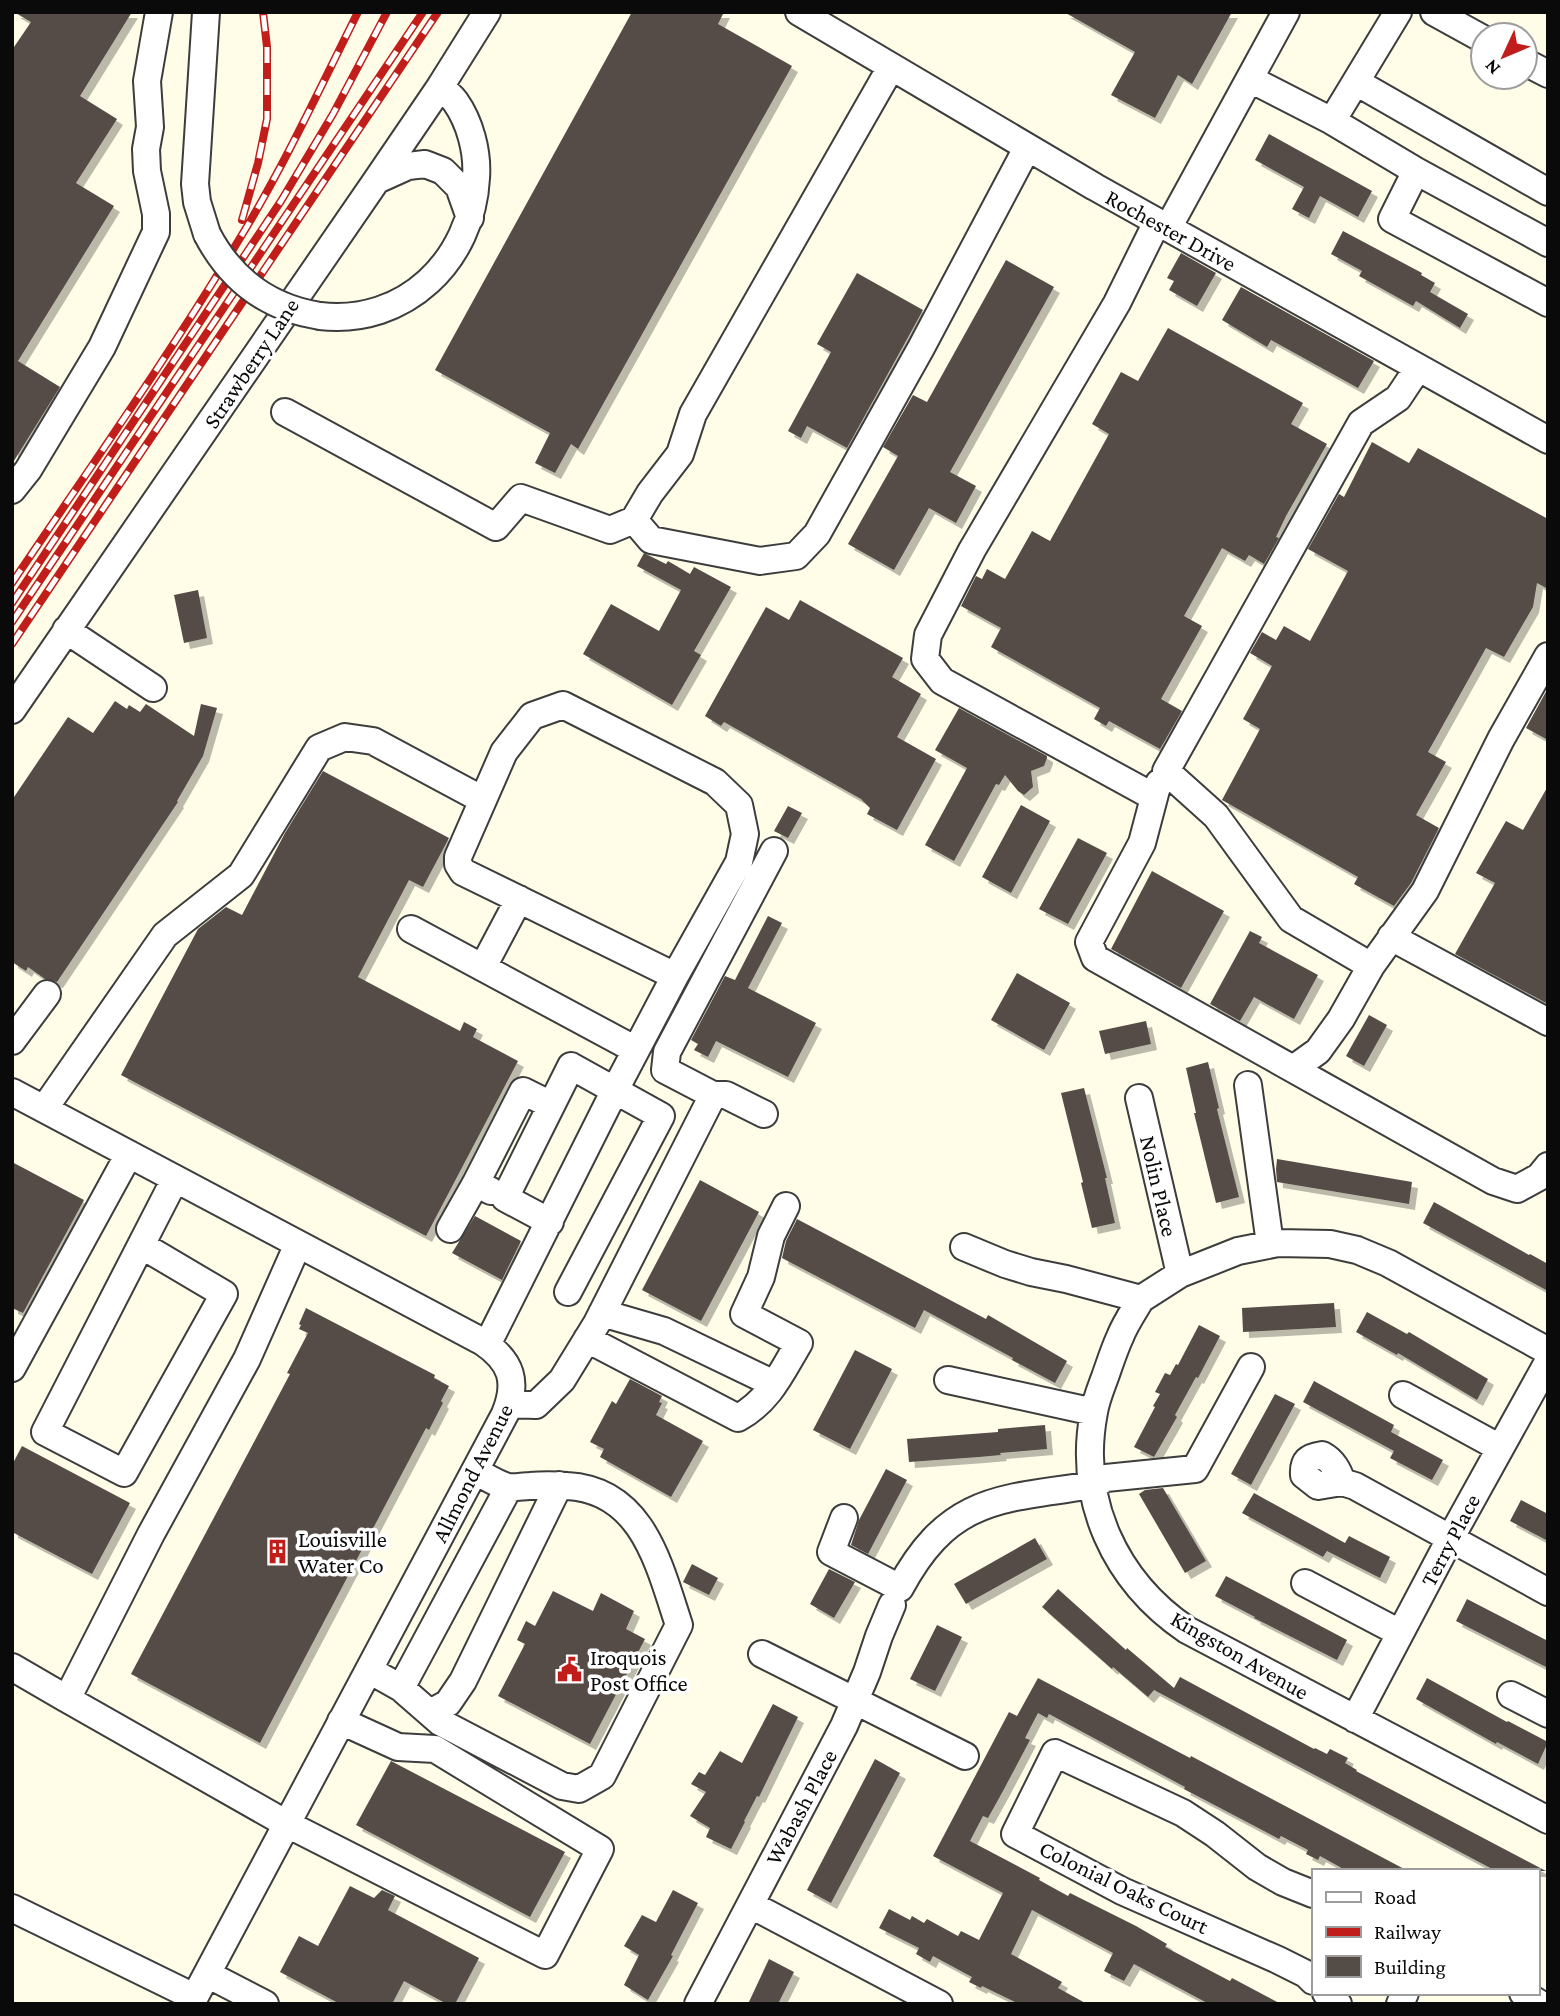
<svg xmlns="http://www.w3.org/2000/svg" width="1560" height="2016" viewBox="0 0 1560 2016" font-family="'Crimson Pro',serif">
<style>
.building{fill:#544c46;filter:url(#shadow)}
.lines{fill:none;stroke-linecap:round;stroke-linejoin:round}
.minor-casing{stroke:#3d3d3d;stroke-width:30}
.minor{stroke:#fff;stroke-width:26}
.rail-casing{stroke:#c11e1b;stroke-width:8}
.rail{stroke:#fff;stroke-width:5;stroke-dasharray:16;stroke-linecap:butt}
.minor-bridge-casing{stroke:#3d3d3d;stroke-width:30;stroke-linecap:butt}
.minor-bridge{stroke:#fff;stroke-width:26}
.labels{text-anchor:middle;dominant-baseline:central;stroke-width:7;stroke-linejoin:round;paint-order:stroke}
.street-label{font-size:23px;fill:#0a0a0a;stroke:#fff}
.poi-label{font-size:23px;fill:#0a0a0a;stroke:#fff;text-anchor:start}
</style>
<defs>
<filter id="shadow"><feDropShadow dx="6" dy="6" stdDeviation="0" flood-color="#0004"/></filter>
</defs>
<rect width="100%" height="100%" fill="#fffce8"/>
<path class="building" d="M14,12h118l-52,84 37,23 -41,64 38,23 -96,155 42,26 -48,77v-414l19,-28z
M632,12h92l-6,12 74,42 -214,383 -7,-5 -16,29 -20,-10 15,-30 -115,-63z
M1064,12h168l-40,72 -14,-9 -23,43 -44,-23 24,-43z
M1269,134l103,57 -14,26 -38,-21 -11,22 -17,-9 12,-22 -49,-27z
M1343,231l79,42 -1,2 14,8 -5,9 38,22 -8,14 -44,-27 -3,5 -54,-30 3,-5 -31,-17z
M1181,253l35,20 -19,33 -28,-16 5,-9 -7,-3z
M1006,260l48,27 -104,185 26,14 -20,37 -27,-15 -35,62 -46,-26 50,-88 -15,-9 30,-52 14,7z
M857,273l66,37 -76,138 -40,-22 -6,12 -13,-7 43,-79 -14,-8z
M1241,287l133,74 -16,27 -87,-48 -4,7 -45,-27z
M1168,328l135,75 -12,21 36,20 -41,72 -10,21 3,1 -15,26 -15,-9 -4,6 -23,-13 -38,68 18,10 -41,73 21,12 -22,38 -51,-28 -3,5 -12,-7 6,-11 -109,-61 10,-19 -40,-22 15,-30 6,3 5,-10 18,10 27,-48 18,10 59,-107 -17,-10 29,-52 17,9z
M1372,442l37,21 9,-15 130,71v70l-11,-6 -4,24 -29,50 -18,-9 -58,104 18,10 -30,53 23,13 -28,55 -17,23 -40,-22 4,-7 -136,-77 38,-71 -17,-10 29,-53 -22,-13 12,-21 14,8 8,-14 26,15 38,-70 -40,-22 31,-55 5,3z
M644,553l22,11 2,-3 22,13 4,-7 37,20 -37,64 7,4 -29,50 -89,-51 28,-50 48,27 22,-41 -44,-24z
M198,590l9,48 -23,5 -10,-48z
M800,600l103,58 -11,19 29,17 -24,43 39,22 -39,71 -30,-16 3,-6 -9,-9 -137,-77 -3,4 -16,-10 61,-109 23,13z
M1548,688v52l-22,-12z
M115,701l12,8 2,-4 11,7 6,-8 48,32 7,-32 16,4 -14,48 -26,45 1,1 -121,180 -12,-3 -17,-12 -2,4 -14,-9v-162l56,-83 25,16z
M959,708l88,48v2l-3,8 -13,5 2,16 -9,8 -6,-4 -13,-16 -6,10 -3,-1 -42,77 -29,-16 42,-77 -32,-18z
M323,771l126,67 -26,49 -14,-7 -51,97 102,54 4,-9 13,7 -4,8 45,24 -92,175 -305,-161 77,-146 28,-22 16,8 43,-82z
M1548,786v218l-93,-50 40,-71 -19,-10 30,-52 17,9z
M1021,805l29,16 -39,72 -29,-16z
M788,806l14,7 -14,25 -14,-7z
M1078,838l29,15 -39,71 -29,-15z
M1152,871l72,40 -43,77 -70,-39z
M768,916l14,7 -34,65 68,35 -28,54 -72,-36 -8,16 -14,-7 4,-6 -7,-4 34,-64 10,4z
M1250,931l12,6 -3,6 59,32 -24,44 -40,-22 -14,24 -30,-17z
M1017,973l53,30 -26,47 -53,-30z
M1369,1015l18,10 -23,41 -18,-10z
M1146,1021l5,23 -46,10 -6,-23z
M1208,1062l11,46 -2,1 22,88 -23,6 -22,-90h2l-10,-45z
M1084,1088l23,90h-2l10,45 -23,5 -11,-45 2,-1 -22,-89z
M1277,1159l135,23 -3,22 -132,-22 -1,-13z
M12,1162l72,38 -61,113 -11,-5z
M700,1180l59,32 -58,109 -59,-31z
M1434,1202l95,53 1,-1 18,10v27l-125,-68z
M475,1216l46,25 -19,39 -50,-27z
M797,1219l189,100 2,-4 79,46 -12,22 -43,-23 1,-2 -89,-48 -9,18 -133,-70 4,-17z
M1334,1303l2,24 -93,5 -1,-24z
M306,1308l129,67 -1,3 15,8 -8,15 2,2 -14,27 -3,-2 -166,315 -129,-69 159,-300 -3,-1 21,-40 -9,-4 2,-4 -2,-1z
M1367,1312l40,22 2,-2 79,47 -11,21 -79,-47 -1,2 -41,-23z
M1199,1325l21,11 -22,42 -2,-1 -21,38 2,2 -23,40 -20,-10 21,-40 -2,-1 7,-12 -5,-2 10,-19 5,2 6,-11 2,1z
M855,1350l37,19 -42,80 -37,-19z
M630,1379l32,17 -3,6 3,1 -6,12 47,26 -32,56 -71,-40 4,-8 -14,-7 22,-41 4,3z
M1314,1381l80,44 -3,7 52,28 -11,20 -42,-22 4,-7 -91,-49z
M1275,1394l20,10 -44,81 -20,-11z
M1045,1425l2,24 -47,4 1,2 -22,2 -70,5 -2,-23 91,-7v-3z
M22,1446l108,57 -38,71 -80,-42v-67z
M886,1469l21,11 -39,74 -17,-9 8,-25z
M1163,1488l43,73 -21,12 -46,-79 6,-4z
M1254,1493l91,50 4,-7 41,21 -10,21 -53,-27 -4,6 -81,-44z
M1521,1500l27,14v27l-38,-20z
M1035,1538l12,21 -81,45 -12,-20z
M692,1564l26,14 -9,17 -26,-13z
M829,1569l26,13 -21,36 -24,-14z
M1226,1576l121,64 -10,20 -83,-42 1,-1 -40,-21z
M1058,1589l68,61 1,-2 47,40 6,-11 134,72 1,-1 12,6 3,-5 18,9 -3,5 12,7 -1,1 190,100h-50l-342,-181 -6,7 -35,-30 -1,2 -70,-62z
M553,1591l40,20 8,-18 33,18 -8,18 19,10 -55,105 -92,-48 27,-52 -8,-4 9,-19 9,5z
M1467,1599l81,42v27l-92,-47z
M937,1625l25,12 -27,54 -25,-12z
M1038,1678l152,80 1,-2 217,115h-61l-27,-15 -2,4 -12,-6 2,-4 -27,-14 -2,3 -95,-50 1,-2 -136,-73 -2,4 -9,-5 -13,25 5,2 -27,51 -15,27 -5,-2 -13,25 70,37 -1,2 29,16 2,-3 66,33 31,18 -2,3 65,34 2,-3 49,26h-72l-75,-40 -10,17 -20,-10 9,-18 -81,-43 -21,44 51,28 -4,6 29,16h-68l-37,-18 -1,2 -12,-6 3,-5 -39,-21 -3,6 -14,-8 3,-6 -40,-20 10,-19 21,11 2,-4 12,7 3,-4 31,17 3,-5 18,9 24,-47 -70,-37 76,-144 8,4z
M1427,1678l80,44 1,-1 40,21 -10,22 -41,-22 -1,2 -80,-45z
M773,1704l25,13 -39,80 -2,-1 -13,25 1,1 -14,27 -25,-12 4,-9 -20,-12 16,-24 -15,-8 8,-12 6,3 15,-24 22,12z
M875,1759l25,14 -69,130 -24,-13z
M391,1761l174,91 -35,65 -174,-92z
M350,1886l24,12 8,-8 13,6 -7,14 91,48 -24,46h-8l-43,-23 -12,23h-52l-60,-32 19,-36 19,10z
M673,1890l25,13 -27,52 2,1 -25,44 -24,-15 15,-30 -15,-9 18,-31 14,7z
M769,1959l25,13 -16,32h-30z"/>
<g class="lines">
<defs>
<path id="minor" d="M206,12l-11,172 2,18 10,32
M799,12l296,175 453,253
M1434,12l49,27
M1525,62l23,12
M891,67l-198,347 -13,40 -30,39 -16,27 17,20 109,21 36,-5 21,-22 104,-186 106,-200
M1250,79l82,42 66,-109
M1356,82l192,110
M1332,121l84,50 132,72
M1416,171l-24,48 156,84
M377,180l31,-14 17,-2 18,7 16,16 11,31
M1168,228l118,-216
M320,316c85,10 152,-56 156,-138 2,-26 -6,-56 -21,-77 -4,-5 -10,-10 -15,-14
M1418,368l-20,30 -37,25 -195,348 50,45 75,103 80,47 54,-75 76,-152 47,-83
M285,412l211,115 25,-29 89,32 24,-10
M12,490l16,-20 74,-123 54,-115v-18l-9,-43 -1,-22 4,-22 -3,-46 12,-69
M66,630l87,58
M12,710l364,-529 64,-94 47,-75
M1159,783l-3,7 -14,53 -53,99 6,16 398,223 24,8 22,-12 9,-11
M1154,797l-212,-116 -17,-22 3,-24 44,-85 145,-247 40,-81
M411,929l225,121
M1391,937l157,85
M483,967l36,-68
M12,1041l35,-47
M1293,1069l25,-18 23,-32 30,-53
M1248,1085l22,159
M12,1092l471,250c29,20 35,40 22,72l-314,590
M713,1095h13l38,19
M1139,1098l41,176
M44,1109l121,-174 76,-60 78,-127 26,-11 28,4 110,59
M476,1183l47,-92 28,14
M550,1222l-45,-24 66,-132 90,50 -93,176
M450,1229l26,-46 15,8
M298,1244l-51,115 -96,175 -84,165 220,125 258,131 55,-106 -165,-100 -37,-2 -57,-26
M141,1245l83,49 -100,179 -79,-41 130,-253
M964,1247l41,17 26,8 35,7 75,20 39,-25 58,-23 40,-8 52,1 27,6 31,13 160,88
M1141,1299c-7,12 -16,25 -21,38 -6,13 -10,26 -15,40 -4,11 -9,23 -11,35 -17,88 21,169 93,218l361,190
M602,1313l62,18 110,53
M587,1339l151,79c32,-18 43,-45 61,-75l-55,-29 17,-37 10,-41 15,-30
M487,1345l128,-255 60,-114 64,-114 6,-28 -6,-29 -24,-23 -152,-77 -31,11 -28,36 -46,105v7l5,8 212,104
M12,1368l117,-214
M948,1380l146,32
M1403,1395l97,53
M509,1404l27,1 26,-25 35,-57 116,-228 -48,-25 2,-18 107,-201
M1342,1482c-4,-12 -9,-21 -20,-27 -14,2 -19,6 -18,20l14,11 24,-4 13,4 193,106
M844,1518l-13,34 69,36c49,-92 101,-89 194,-103l12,-7 89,-9 56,-102
M1305,1583l95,50
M762,1654l203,102
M12,1667l55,32
M369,1670l32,18 39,34 122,64 17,3 23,-13 77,-151c-20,-60 -36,-135 -112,-139 -12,-1 -25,-1 -37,0 -7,0 -15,2 -22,1 -11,-3 -23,-11 -33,-16
M401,1688l108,-201
M1511,1695l37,19
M430,1713l18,-10 15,-22 96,-196
M1355,1719l95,-180 98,-177
M1313,1894l-30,-12 -26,-15 -42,-33 -32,-21 -128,-60 -40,81 107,57 156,69 28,14 7,7
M751,1905l188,99
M12,1908l182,89
M207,1974l58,30
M1326,1993l12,11
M1523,1993l17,11
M698,2004l146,-278 23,-54 12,-36 13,-31
M1400,2004l5,-11"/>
</defs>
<use href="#minor" class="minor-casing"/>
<use href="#minor" class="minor"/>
<defs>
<path id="rail" d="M242,220l16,-57 9,-44v-72l-4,-35
M12,583c77,-114 157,-227 228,-345 44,-72 80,-150 118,-226
M12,603l269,-402 52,-87 54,-102
M12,622l411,-610
M12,644l426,-632"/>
</defs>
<use href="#rail" class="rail-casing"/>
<use href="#rail" class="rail"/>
<defs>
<path id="minor-bridge" d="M207,234c24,46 62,74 113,82"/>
</defs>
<use href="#minor-bridge" class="minor-bridge-casing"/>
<use href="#minor-bridge" class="minor-bridge"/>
</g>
<defs>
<symbol id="building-bare" viewBox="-9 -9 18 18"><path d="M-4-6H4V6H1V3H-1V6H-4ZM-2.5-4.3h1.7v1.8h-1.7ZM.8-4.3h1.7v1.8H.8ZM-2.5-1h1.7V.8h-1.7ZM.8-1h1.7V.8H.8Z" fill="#c11e1b" stroke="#fff" stroke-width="2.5" paint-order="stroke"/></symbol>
<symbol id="civic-bare" viewBox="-9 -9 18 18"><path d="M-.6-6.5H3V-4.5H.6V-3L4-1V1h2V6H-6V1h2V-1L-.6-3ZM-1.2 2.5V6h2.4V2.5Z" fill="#c11e1b" stroke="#fff" stroke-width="2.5" paint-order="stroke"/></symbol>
</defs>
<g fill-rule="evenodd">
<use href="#building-bare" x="260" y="1534" width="35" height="35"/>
<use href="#civic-bare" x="552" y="1652" width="35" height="35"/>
</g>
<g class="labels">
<g class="street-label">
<text transform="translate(1171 230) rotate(29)">Rochester Drive</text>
<text transform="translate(251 363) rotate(-56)">Strawberry Lane</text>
<text transform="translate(1159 1186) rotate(77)">Nolin Place</text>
<text transform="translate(472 1473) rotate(-63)">Allmond Avenue</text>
<text transform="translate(1450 1540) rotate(-62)">Terry Place</text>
<text transform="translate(1240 1655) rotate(30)">Kingston Avenue</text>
<text transform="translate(801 1807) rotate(-62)">Wabash Place</text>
<text transform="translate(1124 1887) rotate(26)">Colonial Oaks Court</text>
</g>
<g class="poi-label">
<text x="298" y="1539">Louisville<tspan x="298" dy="26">Water Co</tspan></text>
<text x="590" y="1657">Iroquois<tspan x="590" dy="26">Post Office</tspan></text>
</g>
</g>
<rect width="1560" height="2016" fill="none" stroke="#0a0a0a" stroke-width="28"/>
<rect x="1312" y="1869" width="228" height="126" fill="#ffffff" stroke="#9d9d9d" stroke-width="2"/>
<rect x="1326" y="1892" width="35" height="10" fill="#ffffff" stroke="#9d9d9d" stroke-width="2"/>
<text x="1374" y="1904" font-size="21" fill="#0a0a0a">Road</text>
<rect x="1326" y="1927" width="35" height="10" fill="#c11e1b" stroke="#9d9d9d" stroke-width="2"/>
<text x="1374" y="1939" font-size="21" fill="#0a0a0a">Railway</text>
<rect x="1326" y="1956" width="35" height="21" fill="#544c46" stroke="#9d9d9d" stroke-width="2"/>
<text x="1374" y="1974" font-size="21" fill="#0a0a0a">Building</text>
<g transform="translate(1504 56) rotate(226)"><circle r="33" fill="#ffffff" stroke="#9d9d9d" stroke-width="2"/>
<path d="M0-5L12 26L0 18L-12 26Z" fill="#c11e1b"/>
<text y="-10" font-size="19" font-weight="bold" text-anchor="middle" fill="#0a0a0a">N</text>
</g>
</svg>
